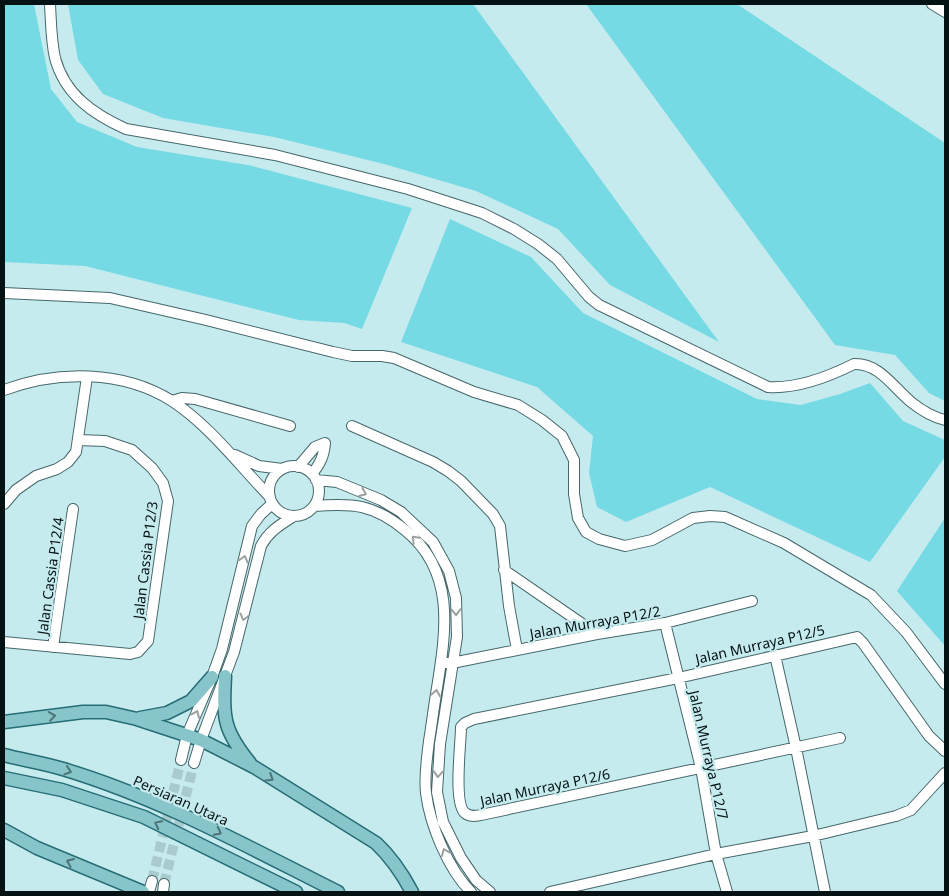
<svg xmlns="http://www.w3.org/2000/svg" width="949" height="896" viewBox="0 0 949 896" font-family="'Noto Sans',sans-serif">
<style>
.green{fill:#75dae4}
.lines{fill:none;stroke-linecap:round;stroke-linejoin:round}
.minor-tunnel{stroke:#a9cace;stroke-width:10;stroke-dasharray:10 5;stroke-linecap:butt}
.minor-casing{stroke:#46676a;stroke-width:12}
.major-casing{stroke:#266d74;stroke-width:15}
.minor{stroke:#fff;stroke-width:10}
.major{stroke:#87c5cb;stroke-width:12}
.oneway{stroke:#9ba0a1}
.oneway2{stroke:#4c7478}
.labels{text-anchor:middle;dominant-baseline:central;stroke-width:4.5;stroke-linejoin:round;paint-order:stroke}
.street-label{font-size:14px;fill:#051213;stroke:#c6ebef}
</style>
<rect width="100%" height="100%" fill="#c6ebef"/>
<path class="green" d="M4,4h30l17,85 26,33 60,25 111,18 164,43 -50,121 -18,-6 -45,-3 -214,-54 -81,-4z
M68,4h405l246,338 -109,-57 -52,-56 -82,-38 -92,-27 -110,-27 -111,-19 -60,-24 -25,-34z
M586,4h151l208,139v258l-16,-8 -34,-38 -60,-10z
M450,219l81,38 52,56 174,86 44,6 39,-11 30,-11 33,38 42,19v17l-75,105 -160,-75 -84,35 -29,-15 -8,-34 4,-37 -56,-49 -136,-45z
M945,518v128l-48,-55z"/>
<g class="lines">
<path class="minor-tunnel" d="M152,881l29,-121
M164,884l30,-121"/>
<defs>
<path id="minor" d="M50,4c1,18 1,36 5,54 10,37 38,56 71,71l149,26 133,34 74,24 32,16 24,15 19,15 32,38 10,8 169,82c30,2 60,-10 86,-23 25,-1 39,23 57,38 10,8 21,15 34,18
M932,4l13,8
M4,293l106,5 96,22 127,32 19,4h30l12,2 80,34 44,13 24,15 20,16 12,24v34l4,24 8,14 13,7 26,7 27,-6 41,-22 17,-2 15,1 59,26 87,52 35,37 39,52
M4,390c53,-20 119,-20 168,11 37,24 67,64 98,96
M172,401l10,-3 13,1 95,27
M352,426l81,36 15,9 13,10 32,33 7,12 9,80 8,44
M235,455l24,11 23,3
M269 491a25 25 0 1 1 50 0a25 25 0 1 1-50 0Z
M298,467l17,-20 10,-4c-1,13 -5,21 -13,31
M316,480l21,2 44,18 20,12 32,30 16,29 7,27 1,39 -17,107 -3,48 6,30 18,36 15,22 14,12
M4,504l12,-14 20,-14 21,-7 11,-7 8,-10 11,-75
M314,506c39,-3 59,-2 91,24 51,41 41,101 32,158 -3,17 -5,35 -8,53 -2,17 -5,35 -3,52 4,32 22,76 45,99
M504,570l93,64
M665,623l36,145 15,86 11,38
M4,642l126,12 8,-2 10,-11 20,-140 -5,-18 -11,-15 -20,-18 -27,-9 -27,-1
M53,647l20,-138
M775,655l21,93 29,144
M447,663h5l145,-29 68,-11 87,-22
M840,738l-359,77c-6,1 -11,2 -16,-2 -12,-10 -4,-69 -4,-86l4,-4 9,-4 204,-41 179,-41 6,6 66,93 16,15
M181,760l6,-25 25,-58 10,-28 30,-123 9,-12 11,-10
M194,763l7,-23 33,-88 27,-106c8,-15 19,-21 33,-30
M149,892l3,-11
M163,892l1,-8
M550,892l166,-38 97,-18 83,-20 15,-6 34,-37"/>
<path id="major" d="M225,676c-2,42 -2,54 25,87
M140,718l27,-5 24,-12 21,-24
M4,722l79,-10h23l31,7 64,21 53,27 122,76c16,15 26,30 36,49
M4,755c19,5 40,8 59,14 97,29 185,78 275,123
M4,778l58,12 82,27 152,75
M4,830l33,18 106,44"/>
</defs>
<use href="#minor" class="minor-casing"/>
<use href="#major" class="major-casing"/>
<use href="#minor" class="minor"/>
<use href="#major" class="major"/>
</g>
<defs><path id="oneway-chevron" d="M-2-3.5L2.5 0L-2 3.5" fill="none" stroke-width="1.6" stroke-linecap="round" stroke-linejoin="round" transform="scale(1.25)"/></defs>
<g class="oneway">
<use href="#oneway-chevron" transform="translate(363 493) rotate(23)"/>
<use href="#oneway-chevron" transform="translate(415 539) rotate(-134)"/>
<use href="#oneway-chevron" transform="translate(244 559) rotate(-75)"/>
<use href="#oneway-chevron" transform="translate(456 612) rotate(89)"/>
<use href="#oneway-chevron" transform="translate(244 617) rotate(105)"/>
<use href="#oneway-chevron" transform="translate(436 693) rotate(-81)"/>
<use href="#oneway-chevron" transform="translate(196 714) rotate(-67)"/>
<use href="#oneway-chevron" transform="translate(438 774) rotate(94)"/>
<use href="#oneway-chevron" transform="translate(445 852) rotate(-113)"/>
</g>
<g class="oneway2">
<use href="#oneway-chevron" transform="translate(52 716) rotate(-8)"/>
<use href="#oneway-chevron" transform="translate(68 771) rotate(18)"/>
<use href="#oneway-chevron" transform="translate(270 778) rotate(32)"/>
<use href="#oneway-chevron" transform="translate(158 824) rotate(-154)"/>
<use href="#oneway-chevron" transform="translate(218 832) rotate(27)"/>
<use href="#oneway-chevron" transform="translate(70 862) rotate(-157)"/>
</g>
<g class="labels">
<g class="street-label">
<text transform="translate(145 560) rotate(-83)">Jalan Cassia P12/3</text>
<text transform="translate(50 576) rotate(-82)">Jalan Cassia P12/4</text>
<text transform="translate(595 622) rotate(-10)">Jalan Murraya P12/2</text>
<text transform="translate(760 644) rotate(-13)">Jalan Murraya P12/5</text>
<text transform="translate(709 755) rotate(77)">Jalan Murraya P12/7</text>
<text transform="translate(545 787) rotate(-12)">Jalan Murraya P12/6</text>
<text transform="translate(181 800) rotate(24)">Persiaran Utara</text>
</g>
</g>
<rect width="949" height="896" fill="none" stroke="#051213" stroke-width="10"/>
</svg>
